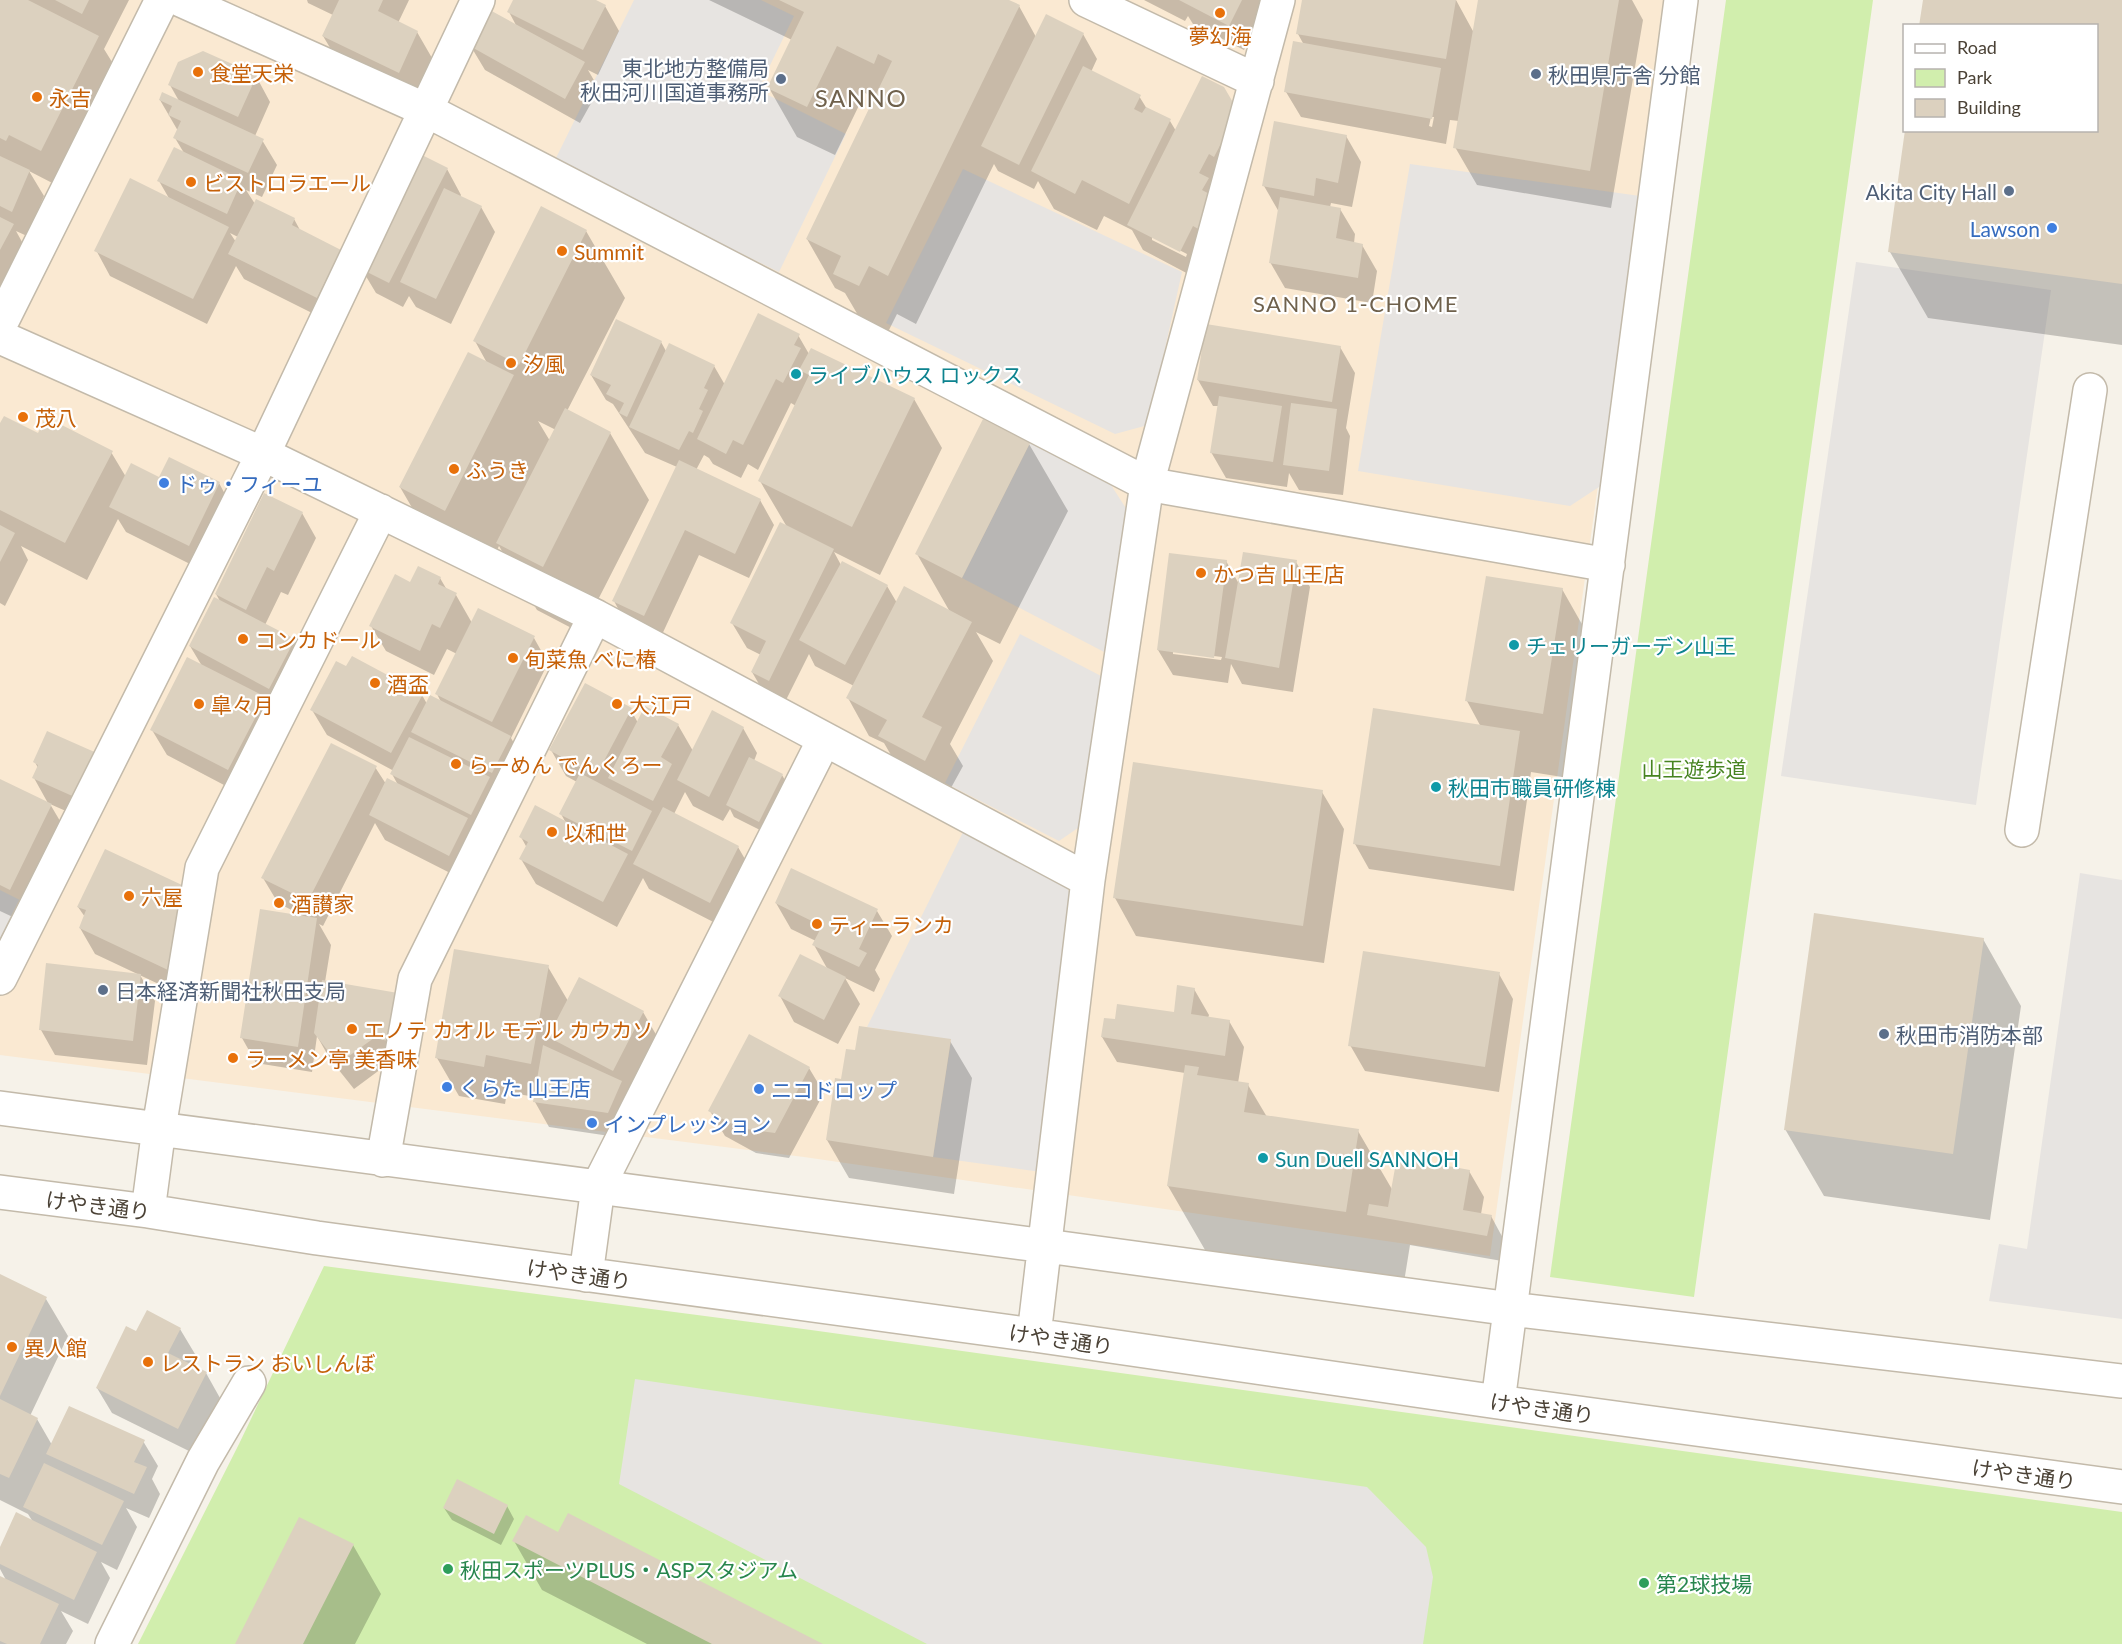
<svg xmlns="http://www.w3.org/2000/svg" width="2122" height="1644" viewBox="0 0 2122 1644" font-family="Lato,'Noto Sans JP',sans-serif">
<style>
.commercial{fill:#fae9d2}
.green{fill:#d1eead}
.parking{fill:#e7e4e1}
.shadow{fill:#0003;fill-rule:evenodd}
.building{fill:#dcd1bf}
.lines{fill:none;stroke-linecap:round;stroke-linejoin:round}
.minor-casing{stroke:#c3baaa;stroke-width:36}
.minor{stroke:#fff;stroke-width:33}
.food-dot{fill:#e8710a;stroke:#fff;stroke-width:2}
.service-dot{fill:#5c6f8a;stroke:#fff;stroke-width:2}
.shop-dot{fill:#3f7fe0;stroke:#fff;stroke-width:2}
.culture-dot{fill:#0f9aa8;stroke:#fff;stroke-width:2}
.leisure-dot{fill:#2e9e5b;stroke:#fff;stroke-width:2}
.labels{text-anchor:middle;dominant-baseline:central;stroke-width:4.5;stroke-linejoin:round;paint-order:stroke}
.food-label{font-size:21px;fill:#c56008;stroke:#fff;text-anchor:start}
.service-label{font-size:21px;fill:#4e5e75;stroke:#fff;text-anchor:start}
.shop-label{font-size:21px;fill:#366cbe;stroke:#fff;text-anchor:start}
.culture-label{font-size:21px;fill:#0d838f;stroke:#fff;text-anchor:start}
.park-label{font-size:21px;fill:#478421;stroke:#fff}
.street-label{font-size:21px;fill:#4b4236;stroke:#fff}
.leisure-label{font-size:21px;fill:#27864d;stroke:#fff;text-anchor:start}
.neighbourhood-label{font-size:22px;letter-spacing:1.5px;fill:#6f614c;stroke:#fff}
.quarter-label{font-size:24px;letter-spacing:1.5px;fill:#6f614c;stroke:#fff}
</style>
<rect width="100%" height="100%" fill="#f6f2e9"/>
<path class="commercial" d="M0,0h1666l-176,1256 -686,-99 -804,-102z"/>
<path class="green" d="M1726,0h147l-179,1297 -144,-20z
M324,1266l487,64 1311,182v132h-1984l101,-200z"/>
<path class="parking" d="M634,0h127l33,16 -36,74 88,44 -67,138 -225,-110z
M1410,164l230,32 -38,289 -32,21 -212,-35z
M963,169l219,103 -34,153 -33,9 -229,-111z
M1856,262l195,28 -75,515 -195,-29z
M1030,443l81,42 18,28 -21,141 -146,-76z
M1020,634l85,44 -17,143 -29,20 -114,-58z
M964,830l93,43 19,29 -35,270 -108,-15 18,-117 -84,-13z
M2080,873l42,7v439l-133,-18 10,-57 28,5z
M0,890l24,12 -24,48z
M635,1379l732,108 59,60 7,30 -10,67h-496l-308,-160z"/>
<path class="shadow" d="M0,0h129l-25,49 16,26 -58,113 -33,-17 15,25 -17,40 -11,-5 11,20 -27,51z
M307,0h102l-11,23 19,9 15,26 -19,39 -75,-36 -15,-25 10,-21 -25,-12z
M515,0h78l12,6 14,25 -21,44 -10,-5 11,19 -19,34 -95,-53 -15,-25 47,-18 -8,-15z
M709,0h297l13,6 17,31 47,-3 14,25 -6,13 48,24 8,13 23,12 6,10 76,7 -58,139 -51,-27 -11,-20 -28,-14 -7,14 -43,-21 -16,-28 -4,8 -36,-18 -4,-7 -78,160 -19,-10 -10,20 -25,-12 -17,-29 -10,-5 -28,-49 68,-141 -10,-5 -30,62 -38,-18 -28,-49 23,-48zM1152,236l35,18 -1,3 -34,-17z
M1144,0h125l-25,50 -51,-26 -5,-8 -3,5z
M1304,0h152l18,33 6,-33h152l11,20 -32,188 -134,-23 -22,-38 4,-26 -9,-1 -4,24 -145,-27 -15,-25 18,-47 -6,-11zM1431,117h3l-2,10 -3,-1z
M1924,0h198v345l-194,-27 -38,-66 206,-122v-104z
M256,76l14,26 -15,34 7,4 15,25 -15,32 -16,-7 9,14 39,15 6,11 40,21 15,25 -23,47 -88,-44 -8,-13 -29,58 -97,-48 -14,-26 74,-50 -11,-19 25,-28 -9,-15 3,-7 -18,-31 19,1 -9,-16zM230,233l8,4 -2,5z
M1346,136l15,26 -9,45 -21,-4 -1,4 10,2 15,25 -1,9 8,2 15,26 -5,32 -87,-15 -15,-26 9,-50 -15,-26z
M447,169l14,26 -1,2 21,10 14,25 -44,92 -35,-17 -7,-11 -6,11 -27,-14 -15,-25z
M586,231l39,67 -58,113 43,22 39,67 -68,133 -44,-23 -38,-64 -15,31 -45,-23 -39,-67 87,-124 -12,-22zM538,421l18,9 -6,11z
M798,335l11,19 105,45 28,49 -62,127 -46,-23 7,13 2,-2 44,23 10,17 53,9 -33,-58 112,-110 39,67 -68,133 -24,-12 17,29 -43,83 13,22 -17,31 -44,-23 -18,-31 -15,-7 -21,-38 6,-12 -39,-20 -6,-12 -26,52 -16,-8 -15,-26 9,-17 -14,-7 -15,-25 55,-96 -27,-46 36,-75 -5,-3 -33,67 -10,-6 -7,14 -28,-14 -4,-6 -5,-3 -8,15 64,30 14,25 -25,53 -50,-23 -40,86 -31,-14 -14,-26 63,-134 -32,-14 -32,-49 -7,-4 -15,-25 70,-33 5,9 48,15 11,19z
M1340,347l15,26 -9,55 4,8 -7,59 -44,-5 -10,-17 -2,14 -61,-9 -15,-26 8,-46h-6l-15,-26z
M0,426l111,26 15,25 93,6 14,26 -29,62 -78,-39 -8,-13 -31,61 -66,-34 7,14 -23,46 -5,-3z
M302,513l14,25 -28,57 -7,-3 -16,33 29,15 14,26 -65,129 -76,-40 -15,-25 50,-64 -12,-20 31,-43 -5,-9z
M1226,561l13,23 57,-22 14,25 -17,105 -51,-8 -11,-20 -3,19 -55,-8 -15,-25zM1173,651l49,6 -1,3 -48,-6z
M440,578l7,12 9,5 16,28 62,15 14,25 -37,75 14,24 -61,118 -79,-40 -10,-17 -52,103 -4,-2 12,21 -6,37 72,12 -8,69 -35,26 -24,-30 -13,-23 -5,36 -56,-9 -14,-25 63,-121 -27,-14 -15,-25 112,-111 11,17 12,1 -6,-11 2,-3 -67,-36 -15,-25 110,-15 5,9 14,-2 -4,-8 20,-40 -10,-5 -13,26 -48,-24 -15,-25 40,-42z
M1562,589l38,67 -19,124 -50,-8 -17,119 -145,-22 -14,-25 126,-117 -14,-26z
M631,710l7,13 40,2 15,26 50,-23 14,25 -3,8 28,14 7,12 -23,46 -32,-16 -4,-8 -7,12 -30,-15 -8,-14 -11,22 64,33 15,26 -28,55 -76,-39 -6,-11 -26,49 -81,-43 -15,-25 6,-11 -6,-11 45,-14 -5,-9 16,-32 -11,-6 -15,-26z
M47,733l46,90 -43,-19 23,39 -41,83 -32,-15v-130l49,24 -15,-27 4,-10 -3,-6z
M1322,792l22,37 -20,134 -188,-27 -21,-38z
M181,886l15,26 -14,83 -87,-41 -15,-26 5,-11 -7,-10z
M776,903l101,8 15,25 -17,34 5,9 -6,13 -29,-14 15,26 -22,40 -44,-22 -14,-26 48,-26 -14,-25 2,-4 -25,-12z
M1983,939l38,67 -31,214 -166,-24 -39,-67z
M548,967l20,34 75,11 15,26 -35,100 -74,-11 -14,-25v-5l-28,-5 -2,12 -46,-8 -22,-38z
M1499,974l14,25 -14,93 -134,-21 -15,-26z
M140,975l15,26 -8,64 -92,-10 -14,-25z
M1194,989l15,26 -1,3 21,3 15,26 -6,36 10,2 19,32 91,14 35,60 76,-20 15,26 -3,17 10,2 14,26 -3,19 -92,-16 -10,62 -177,-26 -55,-95 17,-113 -68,-11 -15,-25 14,-16 59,-8z
M950,1041l22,37 -18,116 -105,-16 -22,-38 16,-59z
M809,1068l15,25 -35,65 -33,-5 -31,-17 -15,-25z
M0,1276l46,23 22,37 -38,80 7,3 15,26 91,-4 15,25 -6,13 8,15 -11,24 -23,-10 11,19 -20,43 -16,-8 9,16 -22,46 -27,-13 12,20 -7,13h-66v-67l6,3 -6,-11v-19l33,-28 -5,-8 -28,-14z
M180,1329l15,25 -6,11 17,8 14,25 -27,55 -81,-40 -15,-25 39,-55z
M507,1506l7,13 -13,26 -49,-25 -8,-12z
M514,1541l306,103h-173l-105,-54z
M353,1545l28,49 -26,50h-118z"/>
<path class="building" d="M0,0h28l71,36 -58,115 -32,-16 -3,6 -6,-3z
M55,0h34l-7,14z
M339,0h44l-5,11 40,20 -19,42 -77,-37z
M513,0h83l10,5 -23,45 -76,-38z
M779,0h230l11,5 -132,271 -19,-10 -10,20 -26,-12 8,-18 -35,-17 86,-178 -14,-7 -4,10 -37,-18 -30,61 -40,-19 37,-76z
M1179,0h63l-13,26z
M1302,0h154l-10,59 -150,-25z
M1478,0h141l-29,171 -137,-23z
M1923,0h199v284l-234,-32 17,-122h191v-104h-177z
M488,9l97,53 -20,37 -97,-54z
M1046,14l38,19 -65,132 -38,-19z
M1293,41l148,27 -9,51 -148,-27z
M203,51l54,24 -19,42 -70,-32 10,-23z
M1083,66l58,29 -7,14 8,4 4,-6 25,12 -42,85 -47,-24 -7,14 -44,-23z
M1202,76l22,11 14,24 -24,46 -5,-3 -10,19 10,5 -7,12 15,8 -17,32 -7,-4 -13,26 -53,-27z
M162,92l102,47 -16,34 -75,-35 8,-17 -13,-6 4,-9 -13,-6z
M1274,121l73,14 -9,48 -22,-5 -2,18 -52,-10z
M174,147l68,33 -15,34 -70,-33z
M418,153l30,15 -59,115 -30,-15z
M0,156l30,14 -18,42 -12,-6z
M130,178l99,49 -36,72 -99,-48z
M444,188l38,18 -46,93 -36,-17z
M1280,197l61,11 -5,30 27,6 -5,34 -89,-15z
M256,199l39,19 -3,7 49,25 -24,48 -89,-44z
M541,206l46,24 -68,135 -46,-24z
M0,217l14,7 -14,26z
M758,313l42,21 -6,11 7,3 -18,35 -7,-4 -33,66 -10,-5 -7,14 -29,-15z
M616,319l46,22 -35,76 -8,-4 5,-10 -18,-9 5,-9 -21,-10z
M1206,324l135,22 -9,56 -135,-22z
M669,343l46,22 -11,23 4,2 -9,19 4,2 -10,22 -4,-2 -10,19 -50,-23z
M811,348l104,50 -63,129 -94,-46 51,-106 -10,-5z
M468,352l46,23 -69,136 -46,-24z
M1219,396l63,10 -9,56 -63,-9z
M1291,403l46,6 -8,62 -46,-6z
M565,408l46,24 -68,135 -47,-24z
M4,416l34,17 8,-16 67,34 -48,92 -65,-33v-87z
M983,419l47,24 -68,135 -47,-24z
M169,457l51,25 -31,64 -80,-39 22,-44 28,14z
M679,460l82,39 -26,55 -50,-24 -41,86 -32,-15z
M264,493l39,19 -29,59 -7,-4 -21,43 -31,-16z
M780,522l54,27 -65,132 -18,-9 15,-31 -36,-18z
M0,525l15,8 -15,29z
M1243,552l54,8 -18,108 -54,-10z
M1169,553l58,7 -13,98 -57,-8z
M842,561l46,24 -43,80 -46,-25z
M418,566l23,11 -3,7 19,9 -17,35 -8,-4 -12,27 -51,-25 26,-52 15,8z
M1486,576l77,12 -20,126 -78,-13z
M904,586l68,36 -50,95 20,10 -17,34 -47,-25 9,-16 -41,-22z
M214,597l81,42 -26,50 -80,-43z
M478,608l57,28 -43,86 -57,-28z
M352,656l71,38 -32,59 -81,-43 26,-49 10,5z
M187,657l79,40 -38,73 -78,-40z
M585,683l47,25 -36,68 -47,-26z
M430,695l81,41 -19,37 -81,-41z
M645,706l34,18 -18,33 11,7 -19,37 -45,-23z
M1373,708l147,23 -20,135 -147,-22z
M712,710l32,17 -35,70 -32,-17z
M47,731l52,23 -20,45 -47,-21 6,-13 -5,-3z
M409,737l81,40 -19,38 -81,-41z
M331,743l46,23 -69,135 -47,-23z
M749,757l34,17 -24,48 -33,-17z
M1133,762l190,28 -20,136 -190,-28z
M580,773l72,38 -20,40 -73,-37z
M387,778l81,40 -19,38 -80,-41z
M0,779l52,25 -42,86 -10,-5z
M535,805l93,49 -25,48 -84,-43 9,-17 -9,-5z
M663,807l76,39 -29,57 -77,-39z
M105,849l77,36 -14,85 -89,-42 7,-18 -9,-3z
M791,868l87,41 -19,40 8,4 -8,14 -47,-22 10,-19 -47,-23z
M260,909l57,9 -19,129 -58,-9z
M1814,913l170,25 -31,216 -169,-24z
M454,949l95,16 -18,99 -45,-9 -2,12 -49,-9z
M1363,951l137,21 -15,95 -137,-21z
M800,954l46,23 -22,43 -46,-24z
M46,963l95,11 -8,67 -94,-11z
M579,977l65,34 -31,60 -65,-34z
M322,980l76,13 -5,49 -19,-4 -36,26 -24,-31z
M1177,985l18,3 -4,26 39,6 -5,36 -124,-19 3,-19 11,1 2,-15 57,8z
M859,1026l92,13 -18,118 -107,-17 9,-62 6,1 5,-30 9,1z
M749,1034l61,33 -35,66 -35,-5 -32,-17z
M543,1045l79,36 -14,32 -75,-11z
M1185,1065l14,2 -2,8 52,8 -5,29 115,17 -13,83 -179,-26z
M1397,1157l73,13 -7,40 29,5 -5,21 -120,-21 2,-11 19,3z
M0,1274l47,23 -47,99z
M147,1310l34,18 -13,25 39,19 -29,57 -82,-41 30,-62 10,5z
M0,1399l38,19 -29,60 -9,-4z
M69,1406l76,34 -11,22 13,5 -13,27 -88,-40z
M44,1463l80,38 -22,44 -79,-38z
M457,1479l51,26 -14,29 -51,-26z
M16,1512l81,40 -23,48 -74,-36v-17z
M568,1513l255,131h-111l-200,-103 14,-26 32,17z
M299,1517l55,27 -51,100h-68z
M0,1576l59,28 -19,40h-33l-7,-3z"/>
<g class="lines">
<defs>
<path id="minor" d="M181,0l245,110 721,374 461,81
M1086,0l171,81
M0,325l162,-325
M0,337l263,117 332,162 493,264
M2022,830l68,-440
M0,978l263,-524 215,-454
M0,1108l1046,138 465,63 611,72
M383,1160l32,-181 180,-363
M0,1192l148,19 169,27 717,97 464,67 624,85
M148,1211l11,-83 43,-260 179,-357
M586,1275l12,-88 226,-447
M1034,1335l54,-455 59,-396 131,-484
M1498,1402l183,-1402
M112,1644l91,-183 46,-78"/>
</defs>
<use href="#minor" class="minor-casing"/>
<use href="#minor" class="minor"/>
</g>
<g class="food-dot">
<circle cx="1220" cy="13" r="6"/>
<circle cx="198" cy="72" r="6"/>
<circle cx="37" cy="97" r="6"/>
<circle cx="191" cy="182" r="6"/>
<circle cx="562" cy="251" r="6"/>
<circle cx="511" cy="363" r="6"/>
<circle cx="23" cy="417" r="6"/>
<circle cx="454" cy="469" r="6"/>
<circle cx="1201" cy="573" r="6"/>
<circle cx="243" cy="639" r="6"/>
<circle cx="513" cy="658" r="6"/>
<circle cx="375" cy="683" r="6"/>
<circle cx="199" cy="704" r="6"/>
<circle cx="617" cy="704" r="6"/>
<circle cx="456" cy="764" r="6"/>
<circle cx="552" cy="832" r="6"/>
<circle cx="129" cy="896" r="6"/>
<circle cx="279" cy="903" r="6"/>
<circle cx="817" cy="924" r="6"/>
<circle cx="352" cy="1029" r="6"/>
<circle cx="233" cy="1058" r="6"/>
<circle cx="12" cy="1347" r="6"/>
<circle cx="148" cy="1362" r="6"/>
</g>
<g class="service-dot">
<circle cx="1536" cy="74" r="6"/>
<circle cx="781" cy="79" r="6"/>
<circle cx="2009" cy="191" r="6"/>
<circle cx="103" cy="990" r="6"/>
<circle cx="1884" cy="1034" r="6"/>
</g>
<g class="shop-dot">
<circle cx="2052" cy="228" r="6"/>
<circle cx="164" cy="483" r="6"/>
<circle cx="447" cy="1087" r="6"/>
<circle cx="759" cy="1089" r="6"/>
<circle cx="592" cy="1123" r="6"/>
</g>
<g class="culture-dot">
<circle cx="796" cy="374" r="6"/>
<circle cx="1514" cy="645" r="6"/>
<circle cx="1436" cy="787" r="6"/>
<circle cx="1263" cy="1158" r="6"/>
</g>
<g class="leisure-dot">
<circle cx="448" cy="1569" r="6"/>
<circle cx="1644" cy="1583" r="6"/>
</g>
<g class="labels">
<g class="food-label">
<text x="1220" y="35" text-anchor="middle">夢幻海</text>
<text x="210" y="72">食堂天栄</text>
<text x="49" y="97">永吉</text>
<text x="203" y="182">ビストロラエール</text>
<text x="574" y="251">Summit</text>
<text x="523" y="363">汐風</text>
<text x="35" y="417">茂八</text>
<text x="466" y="469">ふうき</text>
<text x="1213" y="573">かつ吉 山王店</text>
<text x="255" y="639">コンカドール</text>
<text x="525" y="658">旬菜魚 べに椿</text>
<text x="387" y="683">酒盃</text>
<text x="211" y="704">皐々月</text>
<text x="629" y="704">大江戸</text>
<text x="468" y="764">らーめん でんくろー</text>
<text x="564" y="832">以和世</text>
<text x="141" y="896">六屋</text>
<text x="291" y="903">酒讃家</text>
<text x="829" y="924">ティーランカ</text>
<text x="364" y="1029">エノテ カオル モデル カウカソ</text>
<text x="245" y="1058">ラーメン亭 美香味</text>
<text x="24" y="1347">異人館</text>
<text x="160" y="1362">レストラン おいしんぼ</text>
</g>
<g class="service-label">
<text x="769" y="67" text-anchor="end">東北地方整備局<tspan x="769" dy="24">秋田河川国道事務所</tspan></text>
<text x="1548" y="74">秋田県庁舎 分館</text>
<text x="1997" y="191" text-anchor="end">Akita City Hall</text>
<text x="115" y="990">日本経済新聞社秋田支局</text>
<text x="1896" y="1034">秋田市消防本部</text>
</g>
<g class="shop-label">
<text x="2040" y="228" text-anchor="end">Lawson</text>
<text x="176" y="483">ドゥ・フィーユ</text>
<text x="459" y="1087">くらた 山王店</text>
<text x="771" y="1089">ニコドロップ</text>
<text x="604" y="1123">インプレッション</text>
</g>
<g class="culture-label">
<text x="808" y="374">ライブハウス ロックス</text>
<text x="1526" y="645">チェリーガーデン山王</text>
<text x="1448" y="787">秋田市職員研修棟</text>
<text x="1275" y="1158">Sun Duell SANNOH</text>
</g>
<g class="park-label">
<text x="1694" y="768">山王遊歩道</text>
</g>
<g class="street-label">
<text transform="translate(98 1205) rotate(7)">けやき通り</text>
<text transform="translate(579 1274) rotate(8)">けやき通り</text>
<text transform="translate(1061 1339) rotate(8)">けやき通り</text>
<text transform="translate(1542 1408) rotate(8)">けやき通り</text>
<text transform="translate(2024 1474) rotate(8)">けやき通り</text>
</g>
<g class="leisure-label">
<text x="460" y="1569">秋田スポーツPLUS・ASPスタジアム</text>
<text x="1656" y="1583">第2球技場</text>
</g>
<g class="neighbourhood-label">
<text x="1356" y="303">SANNO 1-CHOME</text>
</g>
<g class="quarter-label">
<text x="861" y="97">SANNO</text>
</g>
</g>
<rect x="1903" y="24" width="195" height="108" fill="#ffffff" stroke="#b7b3af" stroke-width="1.5"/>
<rect x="1915" y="44" width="30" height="9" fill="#ffffff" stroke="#b7b3af" stroke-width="1.5"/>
<text x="1957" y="54" font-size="18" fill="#4b4236">Road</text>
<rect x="1915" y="69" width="30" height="18" fill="#d1eead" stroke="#b7b3af" stroke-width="1.5"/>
<text x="1957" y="84" font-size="18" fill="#4b4236">Park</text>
<rect x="1915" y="99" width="30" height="18" fill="#dcd1bf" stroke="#b7b3af" stroke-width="1.5"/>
<text x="1957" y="114" font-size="18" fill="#4b4236">Building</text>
</svg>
